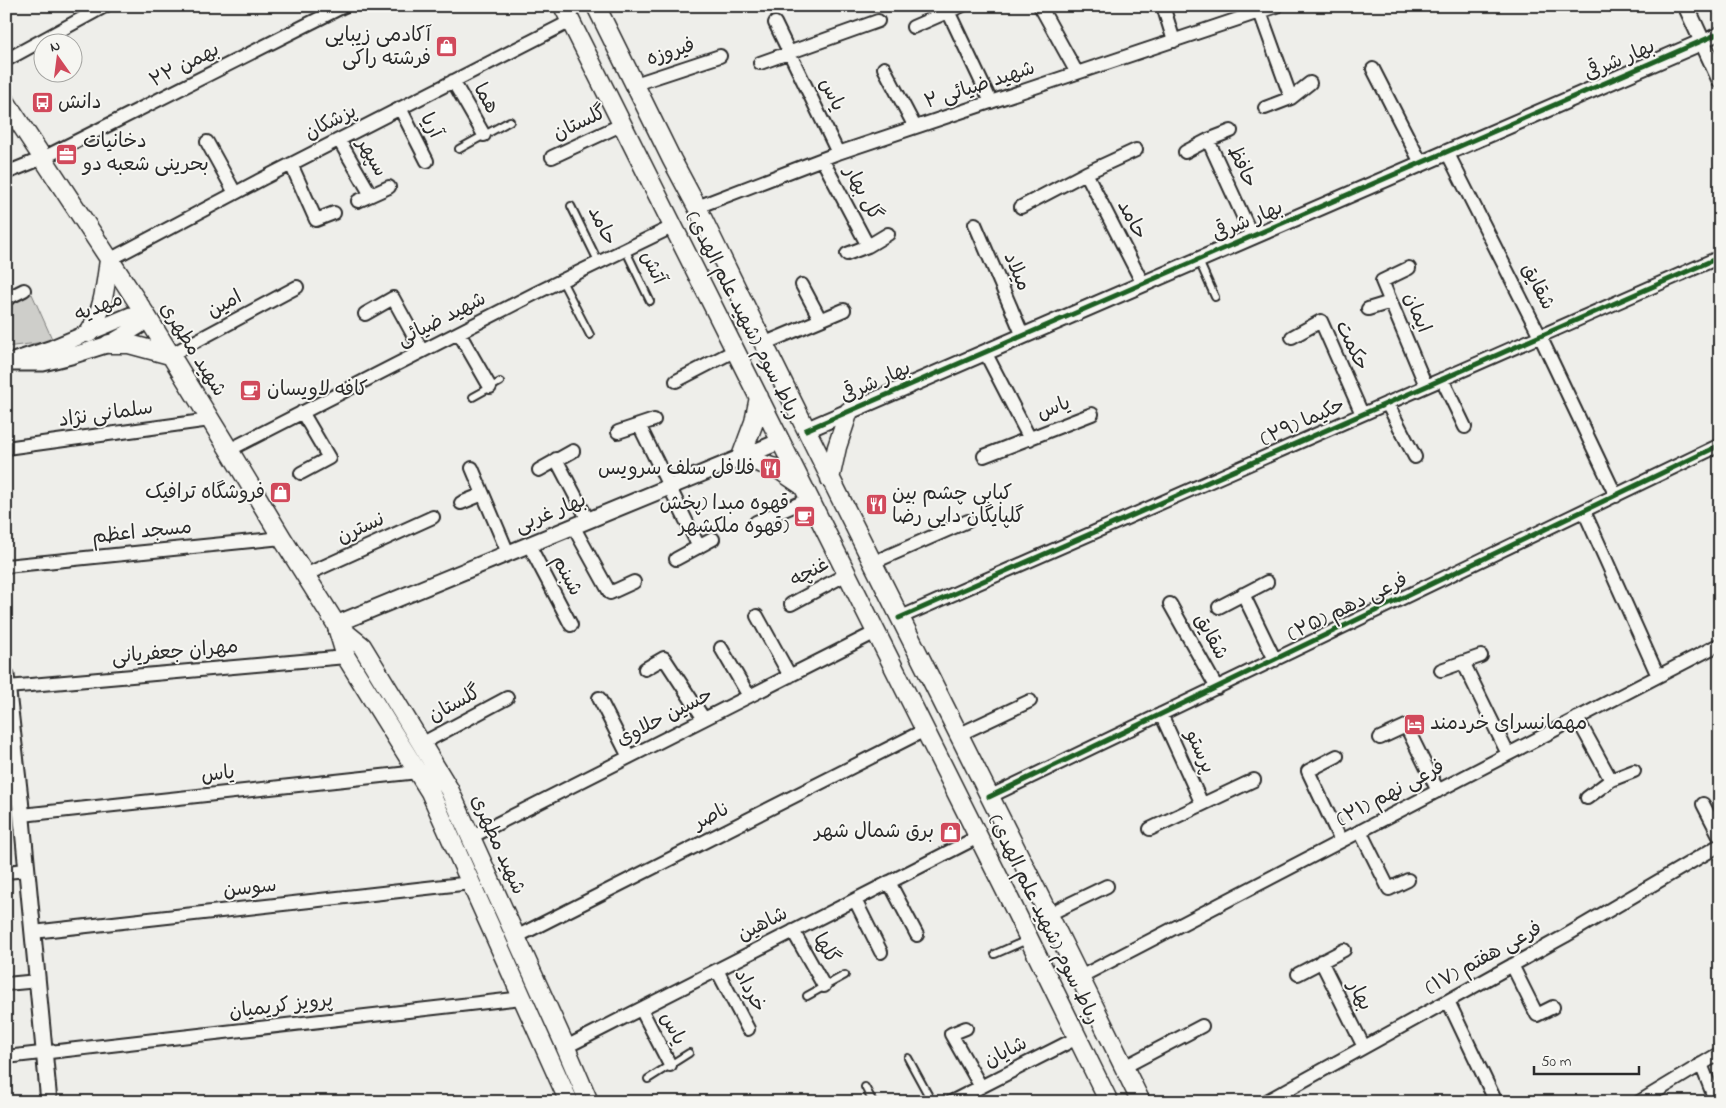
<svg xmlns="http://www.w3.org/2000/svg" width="1726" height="1108" viewBox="0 0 1726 1108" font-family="'Indie Flower','Playpen Sans Arabic',sans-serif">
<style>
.green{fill:#cececa;stroke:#7c7c7a}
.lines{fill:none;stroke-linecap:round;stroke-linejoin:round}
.service-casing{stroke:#2b2b2b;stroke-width:10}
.minor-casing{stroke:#2b2b2b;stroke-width:16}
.tertiary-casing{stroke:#2b2b2b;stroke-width:19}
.secondary-casing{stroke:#2b2b2b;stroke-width:21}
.service{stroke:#f6f6f2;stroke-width:6}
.minor{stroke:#f6f6f2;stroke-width:12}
.tertiary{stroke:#f6f6f2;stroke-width:15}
.secondary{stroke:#f6f6f2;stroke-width:18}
.cycleway-casing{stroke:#f6f6f2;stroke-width:8}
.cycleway{stroke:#1b5e20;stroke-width:5}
.labels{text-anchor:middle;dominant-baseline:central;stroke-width:4;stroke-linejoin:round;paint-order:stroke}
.poi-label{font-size:20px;fill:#2b2b2b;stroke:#f6f6f2;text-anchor:end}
.street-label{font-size:20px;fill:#2b2b2b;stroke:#f6f6f2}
</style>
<rect width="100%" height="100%" fill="#eeeeea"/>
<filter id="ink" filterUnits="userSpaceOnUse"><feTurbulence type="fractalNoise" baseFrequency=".02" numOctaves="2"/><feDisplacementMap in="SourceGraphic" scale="10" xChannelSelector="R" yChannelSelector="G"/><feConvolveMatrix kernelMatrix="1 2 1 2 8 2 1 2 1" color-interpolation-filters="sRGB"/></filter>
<g filter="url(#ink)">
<path class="green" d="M32,294l21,47 -47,6v-39z"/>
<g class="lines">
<defs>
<path id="service" d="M459,149l51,-28
M571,206l28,57
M625,249l25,52
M1199,261l16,36
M562,281l28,54
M473,397l27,-15
M995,954l32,-14
M807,996l38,-21
M908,1058l24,44
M648,1079l41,-26
M865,1087l8,15"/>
<path id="minor" d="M1040,6l37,67
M1163,6l11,35
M948,11l43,91
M1260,12l31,86
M775,23l63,130
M913,27l48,-21
M1702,42l18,-9
M6,60l99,-54
M760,63l118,-42
M884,68l31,59
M1373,69l48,94
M453,81l31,54
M635,84l85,-28
M400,108l27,53
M1265,108l26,-10 19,-15
M339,140l32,55
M1208,140l44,96
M207,142l28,51
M1185,152l23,-12 23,-9
M1447,152l93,184 76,160
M552,157l71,-33
M822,159l46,87
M291,164l25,56 18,-7
M6,173l37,-15 301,-152
M1086,173l57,111
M358,201l31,-14
M697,207l141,-54 439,-147
M1021,207l65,-34 50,-23
M975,224l48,112
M847,254l21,-8 20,-12
M109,260l153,-81 309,-158
M1409,268l-27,13 44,105
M802,285l18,34
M6,299l18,-9
M1368,309l23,-7
M365,314l28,-16 29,53
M459,333l31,54
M1292,337l29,-16 41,93
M763,344l81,-34
M985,352l45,87
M170,355l127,-68
M1442,379l23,48
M676,381l60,-31
M1387,403l28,54
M639,425l60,122
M618,432l36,-12
M6,448l204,-28
M229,450l307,-157 138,-67
M984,456l108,-42
M556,459l32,61
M472,468l36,85
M539,470l34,-19
M301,473l28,-15 -27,-46
M461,503l22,-9
M1584,511l74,165
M756,522l54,-23
M573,526l37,67 24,-11
M529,545l42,80
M676,559l37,-20
M872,563l96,-42
M6,566l276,-28
M305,575l128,-58
M1243,594l32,66
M791,604l56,-30
M1170,604l47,84
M1219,607l48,-25
M757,616l33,60
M899,618l821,-361
M721,648l28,48
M1463,662l45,92
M645,669l19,-11 40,61
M1441,670l40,-14
M8,687l338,-30
M599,698l30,59
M1161,714l41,90
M1577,718l34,62
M958,735l72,-34
M1380,738l26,-12 32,65
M421,744l86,-46
M1337,756l-29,15 33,70
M989,797l731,-352
M1587,798l24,-18 23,-9
M1703,804l17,33
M22,815l396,-43
M1150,829l104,-49
M1360,831l29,58 19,-9
M471,837l405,-205
M6,872l21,-2
M889,882l28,53
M855,900l26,52
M1049,914l58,-28
M793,931l31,55
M33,932l438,-49
M516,937l409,-207
M1321,961l43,86
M1512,965l25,50 16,-8
M717,970l31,59
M1298,974l46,-24
M1080,977l640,-333
M6,984l32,-3
M1448,1001l48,101
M641,1009l29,56
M966,1028l-15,6 30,53
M566,1047l412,-210
M6,1057l516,-59
M1701,1064l15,38
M1124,1067l78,-41
M951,1102l126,-64
M1265,1102l300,-166 155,-91
M1639,1102l81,-49"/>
<path id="tertiary" d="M1686,6l34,74
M6,363h37l28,-7 38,-12 30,-18 7,-11h-15l-79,33 -42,14
M806,430l896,-388
M336,624l445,-183
M6,675l14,123 29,304"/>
<path id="secondary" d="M563,6l444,888 102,208
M596,6l76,154 25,47c145,300 298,595 444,895
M6,102l140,213 83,135 53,88 54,86 10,33 84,135 139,310
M89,333c15,-24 16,-46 20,-73
M109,344h20l41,11
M759,397l-5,25 -13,35 37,12 25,17
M830,479l7,-32 12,-36
M336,625l26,21 87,143 114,252 26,61"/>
</defs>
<use href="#service" class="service-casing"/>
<use href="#minor" class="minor-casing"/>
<use href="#tertiary" class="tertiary-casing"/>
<use href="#secondary" class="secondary-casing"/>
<use href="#service" class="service"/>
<use href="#minor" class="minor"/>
<use href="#tertiary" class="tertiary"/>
<use href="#secondary" class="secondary"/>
<defs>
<path id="cycleway" d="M806,430l914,-397
M899,618l821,-361
M989,797l731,-352"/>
</defs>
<use href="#cycleway" class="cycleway-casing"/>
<use href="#cycleway" class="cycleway"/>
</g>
</g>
<defs>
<symbol id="shop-square" viewBox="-11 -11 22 22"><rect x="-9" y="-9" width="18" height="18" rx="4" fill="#d1495b" stroke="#f6f6f2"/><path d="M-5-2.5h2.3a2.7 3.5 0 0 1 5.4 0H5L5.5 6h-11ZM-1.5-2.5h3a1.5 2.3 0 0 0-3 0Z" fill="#fff"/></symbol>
<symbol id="bus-square" viewBox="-11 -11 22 22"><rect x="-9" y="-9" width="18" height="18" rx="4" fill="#d1495b" stroke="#f6f6f2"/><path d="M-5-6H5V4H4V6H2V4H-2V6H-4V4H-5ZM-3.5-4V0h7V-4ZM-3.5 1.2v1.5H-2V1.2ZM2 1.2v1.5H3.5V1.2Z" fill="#fff"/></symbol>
<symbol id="office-square" viewBox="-11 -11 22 22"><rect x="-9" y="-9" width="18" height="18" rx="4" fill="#d1495b" stroke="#f6f6f2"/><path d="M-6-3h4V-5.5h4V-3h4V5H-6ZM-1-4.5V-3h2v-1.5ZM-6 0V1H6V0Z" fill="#fff"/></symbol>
<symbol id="cafe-square" viewBox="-11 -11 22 22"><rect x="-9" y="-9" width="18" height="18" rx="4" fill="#d1495b" stroke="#f6f6f2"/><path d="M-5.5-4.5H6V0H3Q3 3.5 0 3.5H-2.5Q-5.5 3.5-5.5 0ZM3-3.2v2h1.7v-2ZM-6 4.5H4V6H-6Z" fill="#fff"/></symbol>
<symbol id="restaurant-square" viewBox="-11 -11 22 22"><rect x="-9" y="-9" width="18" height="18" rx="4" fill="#d1495b" stroke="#f6f6f2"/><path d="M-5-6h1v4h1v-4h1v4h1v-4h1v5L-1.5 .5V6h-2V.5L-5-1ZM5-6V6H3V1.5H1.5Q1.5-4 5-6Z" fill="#fff"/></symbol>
<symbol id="hotel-square" viewBox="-11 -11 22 22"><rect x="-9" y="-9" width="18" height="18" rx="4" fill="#d1495b" stroke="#f6f6f2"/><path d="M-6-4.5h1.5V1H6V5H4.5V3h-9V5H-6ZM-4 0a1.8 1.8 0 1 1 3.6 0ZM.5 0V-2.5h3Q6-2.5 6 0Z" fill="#fff"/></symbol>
</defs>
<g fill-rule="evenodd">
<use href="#shop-square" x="434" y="34" width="25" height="25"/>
<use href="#bus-square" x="30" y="90" width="25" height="25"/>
<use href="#office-square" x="54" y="142" width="25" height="25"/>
<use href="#cafe-square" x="238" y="378" width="25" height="25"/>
<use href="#restaurant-square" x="758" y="456" width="25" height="25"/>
<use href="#shop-square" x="268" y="480" width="25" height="25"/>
<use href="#restaurant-square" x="864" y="492" width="25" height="25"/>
<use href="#cafe-square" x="792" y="504" width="25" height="25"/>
<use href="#hotel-square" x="1402" y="712" width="25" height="25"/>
<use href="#shop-square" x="938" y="820" width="25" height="25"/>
</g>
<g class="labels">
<g class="poi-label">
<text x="431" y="36">آکادمی زیبایی<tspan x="431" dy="23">فرشته راکی</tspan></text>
<text x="58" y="103" text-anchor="start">دانش</text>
<text x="83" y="142" text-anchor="start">دخانیات<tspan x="83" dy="23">بحرینی شعبه دو</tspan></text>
<text x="267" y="390" text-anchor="start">کافه لاویسان</text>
<text x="755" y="469">فلافل سلف سرویس</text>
<text x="265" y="493">فروشگاه ترافیک</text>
<text x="892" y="494" text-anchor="start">کبابی چشم بین<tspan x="892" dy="23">گلپایگان دایی رضا</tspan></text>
<text x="789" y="504">قهوه مبدا (پخش<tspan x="789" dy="23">قهوه ملکشهر)</tspan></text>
<text x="1430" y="724" text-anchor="start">مهمانسرای خردمند</text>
<text x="934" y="832">برق شمال شهر</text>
</g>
<g class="street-label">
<text transform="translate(671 53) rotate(-18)">فیروزه</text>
<text transform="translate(1620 61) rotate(-23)">بهار شرقی</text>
<text transform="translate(185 66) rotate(-27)">۲۲ بهمن</text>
<text transform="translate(980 86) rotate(-18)">شهید ضیائی ۲</text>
<text transform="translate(831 95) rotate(64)">یاس</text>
<text transform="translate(485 99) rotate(61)">هما</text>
<text transform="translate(331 123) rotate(-27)">پزشکان</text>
<text transform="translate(580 124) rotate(-25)">گلستان</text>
<text transform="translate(430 126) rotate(63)">آریا</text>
<text transform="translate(371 158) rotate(60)">سپهر</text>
<text transform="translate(1241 167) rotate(65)">حافظ</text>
<text transform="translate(862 194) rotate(62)">گل بهار</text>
<text transform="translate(1131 220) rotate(62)">حامد</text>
<text transform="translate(1248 222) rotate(-23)">بهار شرقی</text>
<text transform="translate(601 226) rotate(64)">حامد</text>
<text transform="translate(652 268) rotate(65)">آتش</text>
<text transform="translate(1016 272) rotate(67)">میلاد</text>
<text transform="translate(1537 287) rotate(63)">شقایق</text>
<text transform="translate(225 305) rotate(-28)">امین</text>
<text transform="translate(99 308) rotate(-21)">مهدیه</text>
<text transform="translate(1416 313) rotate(68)">ایمان</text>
<text transform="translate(742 316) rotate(63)">رباط سوم (شهید علم الهدی)</text>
<text transform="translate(442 320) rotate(-27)">شهید ضیائی</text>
<text transform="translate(1351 346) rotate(65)">حکمت</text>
<text transform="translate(192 350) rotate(58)">شهید مطهری</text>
<text transform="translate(876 383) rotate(-24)">بهار شرقی</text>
<text transform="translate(1054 409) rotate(-21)">یاس</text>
<text transform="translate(106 415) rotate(-8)">سلمانی نژاد</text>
<text transform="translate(1303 423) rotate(-24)">حکیما (۲۹)</text>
<text transform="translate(551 514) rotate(-22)">بهار غربی</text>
<text transform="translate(361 529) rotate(-24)">نسترن</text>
<text transform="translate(142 533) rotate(-6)">مسجد اعظم</text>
<text transform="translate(810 573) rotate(-28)">غنچه</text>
<text transform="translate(566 576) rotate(62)">شبنم</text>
<text transform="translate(1348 608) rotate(-26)">فرعی دهم (۲۵)</text>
<text transform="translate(1210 637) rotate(61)">شقایق</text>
<text transform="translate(175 653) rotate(-5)">مهران جعفریانی</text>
<text transform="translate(455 705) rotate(-28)">گلستان</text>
<text transform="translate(665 718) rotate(-27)">حسین حلاوی</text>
<text transform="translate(1199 752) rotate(66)">پرستو</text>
<text transform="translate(218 775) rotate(-6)">یاس</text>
<text transform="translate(1391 794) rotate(-28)">فرعی نهم (۲۱)</text>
<text transform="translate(712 817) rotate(-27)">ناصر</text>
<text transform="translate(497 845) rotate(66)">شهید مطهری</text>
<text transform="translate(250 889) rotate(-6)">سوسن</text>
<text transform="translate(1043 920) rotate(64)">رباط سوم (شهید علم الهدی)</text>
<text transform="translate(763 925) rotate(-27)">شاهین</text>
<text transform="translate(825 949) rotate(60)">گلها</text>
<text transform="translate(1484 959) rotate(-29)">فرعی هفتم (۱۷)</text>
<text transform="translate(749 991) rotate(62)">خرداد</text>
<text transform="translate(1359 996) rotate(63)">بهار</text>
<text transform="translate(281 1007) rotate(-7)">پرویز کریمیان</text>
<text transform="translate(672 1029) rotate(63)">یاس</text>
<text transform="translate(1006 1053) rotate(-27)">شایان</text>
</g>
</g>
<rect width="1726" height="1108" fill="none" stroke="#f6f6f2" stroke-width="25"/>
<rect x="12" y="12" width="1701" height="1083" fill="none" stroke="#2b2b2b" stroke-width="2" filter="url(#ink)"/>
<g transform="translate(58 58) rotate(346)"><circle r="24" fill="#f6f6f2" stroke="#a5a5a2"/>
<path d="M0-4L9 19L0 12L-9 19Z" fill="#d1495b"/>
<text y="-8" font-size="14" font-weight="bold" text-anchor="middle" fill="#2b2b2b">N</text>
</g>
<path d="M1534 1066v8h105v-8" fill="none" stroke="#2b2b2b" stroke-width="2.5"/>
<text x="1541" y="1066" font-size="15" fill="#2b2b2b" stroke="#f6f6f2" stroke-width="4" paint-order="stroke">50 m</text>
</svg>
